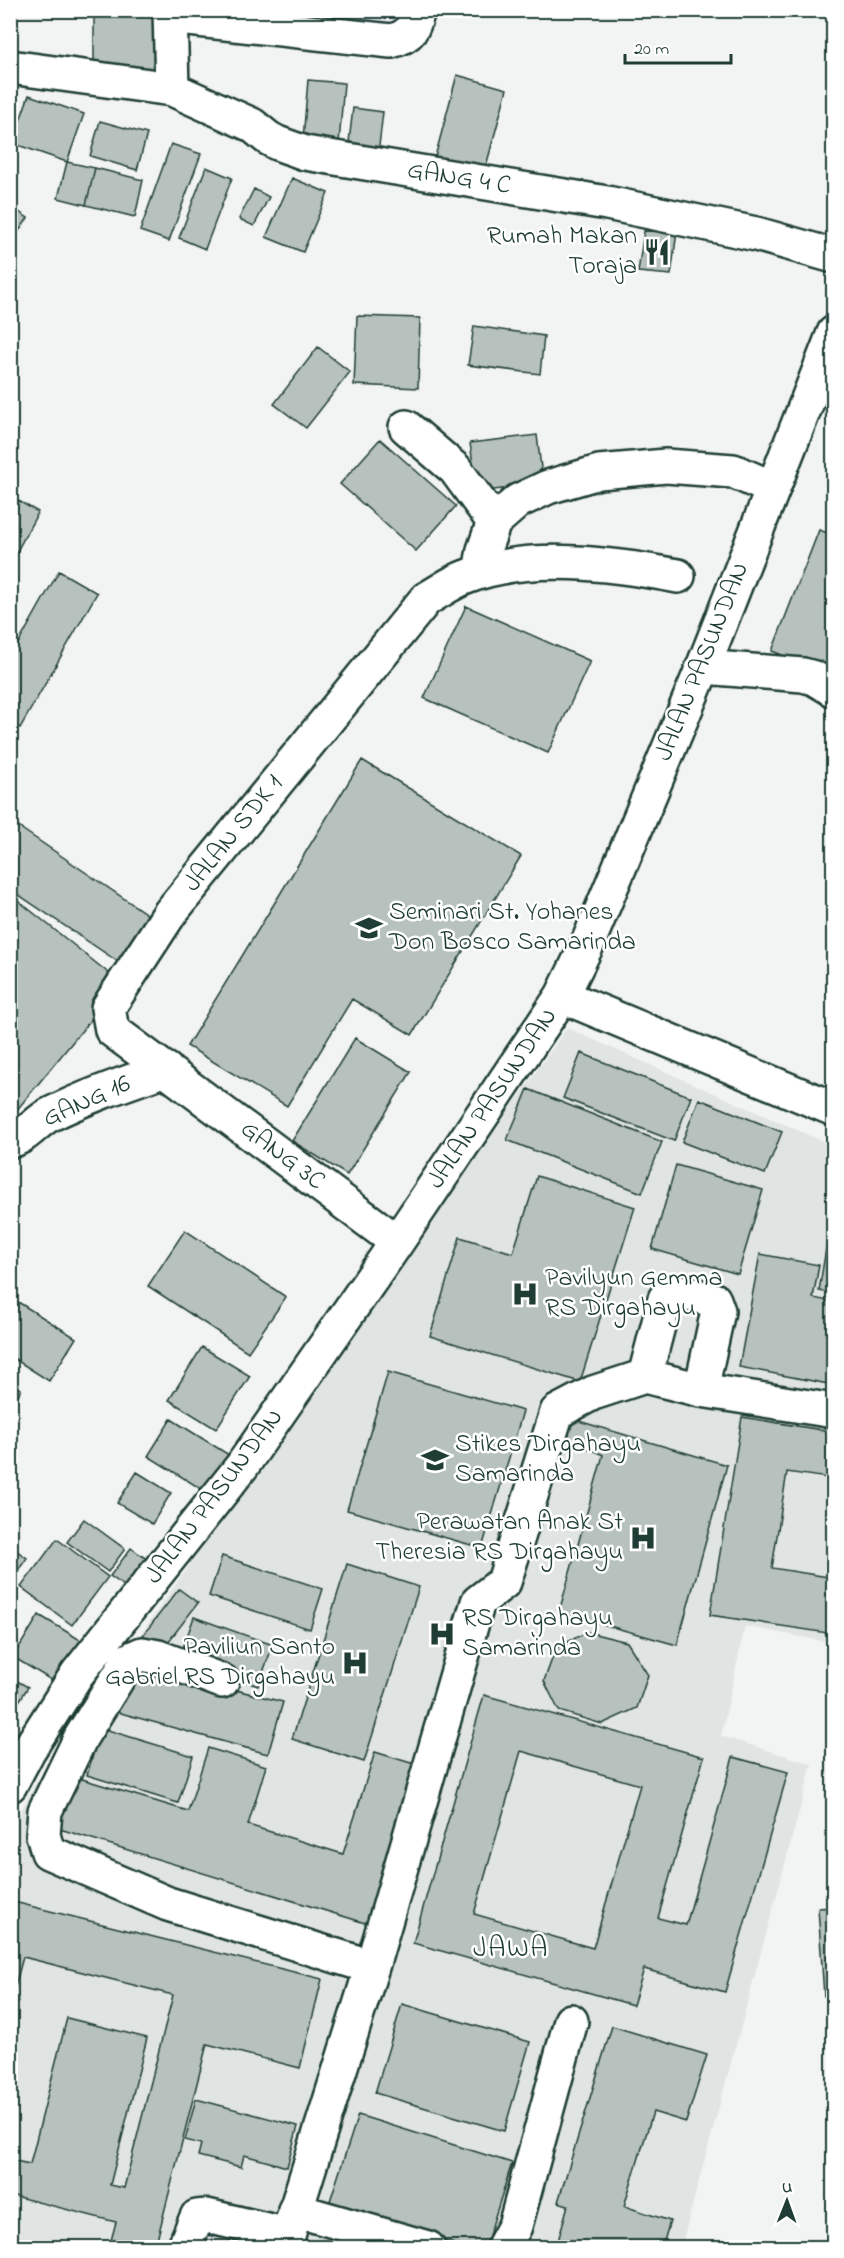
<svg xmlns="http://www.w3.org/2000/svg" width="844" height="2258" viewBox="0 0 844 2258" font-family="'Indie Flower',sans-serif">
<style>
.built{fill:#e0e4e3}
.building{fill:#b7c1bd;stroke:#1f3d34;stroke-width:1.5;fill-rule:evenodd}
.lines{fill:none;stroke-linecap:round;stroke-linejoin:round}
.minor-casing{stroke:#1f3d34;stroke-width:38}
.minor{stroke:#fff;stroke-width:33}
.labels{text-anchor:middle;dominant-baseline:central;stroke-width:5;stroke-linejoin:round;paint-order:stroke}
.street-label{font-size:26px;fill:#1f3d34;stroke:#fff}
.poi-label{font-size:26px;fill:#1f3d34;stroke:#fff;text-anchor:start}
.quarter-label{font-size:28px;letter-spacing:1.5px;fill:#1f3d34;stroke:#fff}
</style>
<rect width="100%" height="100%" fill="#f2f3f3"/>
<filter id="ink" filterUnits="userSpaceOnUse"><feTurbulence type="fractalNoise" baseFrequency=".0167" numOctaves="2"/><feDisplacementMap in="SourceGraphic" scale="12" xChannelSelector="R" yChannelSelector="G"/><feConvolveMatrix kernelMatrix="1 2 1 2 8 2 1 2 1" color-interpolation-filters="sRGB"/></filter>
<g filter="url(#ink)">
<path class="built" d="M567,1028l266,118v497l-88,-17 -24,110 91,28 -131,483 -643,1 -27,-9 -1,-408 24,-45z"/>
<path class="building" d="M94,13h70v62l-70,1z
M457,75l50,14 -22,81 -50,-13z
M308,80l36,3 -6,72 -36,-4z
M29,95l55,19 -17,48 -55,-19z
M353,108l30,4 -6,51 -30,-4z
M100,121l47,13 -10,36 -47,-14z
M171,144l30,10 -32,87 -29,-10z
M67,162l28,6 -9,37 -28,-7z
M206,167l26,11 -27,71 -26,-11z
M95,168l48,12 -8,37 -49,-12z
M292,178l36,15 -25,59 -37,-15z
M254,189l15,8 -15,29 -15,-7z
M10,206l18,12 -18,26z
M644,231l33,1 -6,43 -33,-3z
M357,316l63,2 -2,70 -64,-3z
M474,326l70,10 -4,38 -72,-9z
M318,347l32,25 -44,56 -32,-24z
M537,435l6,49 -66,8 -7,-49z
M380,439l76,67 -40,45 -76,-67z
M10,496l28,16 -22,41 -6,-3z
M819,530l15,5v140l-62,-24z
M59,571l38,22 -77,135 -10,-5v-65z
M466,606l124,55 -42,92 -124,-55z
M10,746l7,4 -7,10z
M362,760l159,96 -109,179 -60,-36 -65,107 -100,-60z
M10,821l144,98 -31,46 -113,-76z
M10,894l111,89 -105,128 -6,-5v-117l6,-6 -6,-5z
M355,1038l56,34 -64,103 -55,-34z
M581,1053l110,44 -17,44 -111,-43z
M528,1089l134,53 -20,51 -135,-53z
M699,1099l83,33 -17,42 -83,-32z
M676,1165l87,25 -25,84 -86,-25z
M537,1176l98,31 -55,175 -150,-46 30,-99 53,16z
M834,1189v22h-5z
M831,1218h3v76l-15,-3z
M185,1230l101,67 -38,55 -100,-66z
M760,1254l59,11 -6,33 21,4v83l-95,-18z
M10,1297l66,41 -27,43 -39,-25z
M202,1347l48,29 -34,53 -47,-29z
M388,1372l135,39 -41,137 -135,-38z
M10,1384l11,5 -11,25z
M565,1417l162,48 -50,180 -118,-33 44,-157 -45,-20z
M742,1417l92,15v47l-47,-7 -15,96 62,10v56l-124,-19z
M171,1419l58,36 -23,37 -58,-36z
M137,1472l34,21 -19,31 -35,-21z
M84,1519l41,30 -17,23 -41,-30z
M57,1539l51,38 -36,48 -51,-38z
M10,1546l17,12 -17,24z
M131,1548l17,12 -21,28 -17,-12z
M222,1556l101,33 -13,40 -101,-33z
M347,1564l72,23 -55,175 -72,-23z
M179,1589l19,14 -36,47 -19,-15z
M39,1615l43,26 -26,42 -43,-26z
M194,1617l79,28 -15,41 -79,-27z
M587,1632l40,10 21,33 -11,33 -35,16 -43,-13 -15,-30 12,-33z
M135,1664l148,38 -15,52 -151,-42z
M10,1677l18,10 -10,16 -8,-4z
M484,1695l220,62 -46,161 28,7 47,-168 55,15 -63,220 -81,-23 -11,36 -220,-62zM521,1751l119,34 -47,163 -119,-34z
M101,1728l92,28 -15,47 -91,-28z
M208,1748l58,18 -18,59 95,29 32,-102 49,15 -49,159 -325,-100 20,-61 16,3 -4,11 106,32z
M10,1901l312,78 -22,89 -93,-24 -52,204h-46l7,-26 -106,-27v-35l20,4 37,-146 80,20 -37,147 14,3 49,-193 -150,-38 -13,48z
M834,1907v88l-10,1 -6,-88z
M402,2004l128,38 -26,89 -129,-38z
M612,2026l95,29 -21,67 -33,-10 -29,94 46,15 -8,27h-106l12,-43 -10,-3z
M196,2099l102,27 -11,41 -43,-12 -3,12 -43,-11 3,-12 -16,-4z
M358,2115l154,48 -27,85h-18l-138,-44z"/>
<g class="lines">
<defs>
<path id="minor" d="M170,10l2,79 80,36 16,13 9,5 28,10 302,50 149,31 78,22
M170,17l221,24c20,-5 22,-12 27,-31
M10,67l162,22
M406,427l49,42 39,53
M480,572l4,-22 10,-28 24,-21 30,-14 51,-15 67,-6 67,5 39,17
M703,667l100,8 11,3 20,12
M562,996l272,113
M10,1141c16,-4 26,-19 39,-26 38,-19 77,-32 117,-46
M397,1242l-285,-212 -4,-22 62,-95 256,-314c13,-7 26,-17 40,-22 63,-25 147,-13 212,-1
M645,1376l20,-77 10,-8 39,9 4,11 -17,79
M222,1681l-64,-24 -16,-3 -13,6 -48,77 -36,74 -2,24 5,17 120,52 204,63
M10,1785l18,-34 49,-77 165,-208 155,-224 165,-246 25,-51 116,-278 131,-334
M295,2210l133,38
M184,2248l13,-31 10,-1 81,19
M284,2248l88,-281 106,-365 26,-20 53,-170 36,-19 52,-17 56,14 133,21
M503,2248l12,-22 56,-205"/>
</defs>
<use href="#minor" class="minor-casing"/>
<use href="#minor" class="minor"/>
</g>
</g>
<defs>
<symbol id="restaurant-bare" viewBox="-9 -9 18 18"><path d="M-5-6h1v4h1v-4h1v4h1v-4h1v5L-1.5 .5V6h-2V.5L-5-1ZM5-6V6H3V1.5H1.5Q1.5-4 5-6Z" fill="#1f3d34" stroke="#fff" stroke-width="2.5" paint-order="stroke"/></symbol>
<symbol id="school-bare" viewBox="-9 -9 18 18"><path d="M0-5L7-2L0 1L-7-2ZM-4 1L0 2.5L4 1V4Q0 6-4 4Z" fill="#1f3d34" stroke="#fff" stroke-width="2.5" paint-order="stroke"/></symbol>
<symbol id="hospital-bare" viewBox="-9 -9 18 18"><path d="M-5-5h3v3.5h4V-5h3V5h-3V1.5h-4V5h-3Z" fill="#1f3d34" stroke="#fff" stroke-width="2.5" paint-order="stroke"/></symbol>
</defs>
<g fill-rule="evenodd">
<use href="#restaurant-bare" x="638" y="233" width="38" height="38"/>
<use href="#school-bare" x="350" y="909" width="38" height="38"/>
<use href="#hospital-bare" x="506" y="1275" width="38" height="38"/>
<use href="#school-bare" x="416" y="1441" width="38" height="38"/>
<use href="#hospital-bare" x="624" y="1519" width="38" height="38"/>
<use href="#hospital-bare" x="423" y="1615" width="38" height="38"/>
<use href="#hospital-bare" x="336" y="1644" width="38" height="38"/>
</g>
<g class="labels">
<g class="street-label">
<text transform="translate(459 179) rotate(9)">GANG 4 C</text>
<text transform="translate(703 662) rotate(-68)">JALAN PASUNDAN</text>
<text transform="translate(234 834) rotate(-51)">JALAN SDK 1</text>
<text transform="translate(493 1099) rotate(-56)">JALAN PASUNDAN</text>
<text transform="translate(87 1102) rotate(-24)">GANG 16</text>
<text transform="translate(282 1156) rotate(37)">GANG 3C</text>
<text transform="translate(215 1497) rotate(-53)">JALAN PASUNDAN</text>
</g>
<g class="poi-label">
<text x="637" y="237" text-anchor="end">Rumah Makan<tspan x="637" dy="30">Toraja</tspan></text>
<text x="389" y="913">Seminari St. Yohanes<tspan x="389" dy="30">Don Bosco Samarinda</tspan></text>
<text x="545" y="1279">Pavilyun Gemma<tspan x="545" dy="30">RS Dirgahayu</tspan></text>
<text x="455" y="1445">Stikes Dirgahayu<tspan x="455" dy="30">Samarinda</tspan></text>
<text x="623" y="1523" text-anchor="end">Perawatan Anak St<tspan x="623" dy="30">Theresia RS Dirgahayu</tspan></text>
<text x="462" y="1619">RS Dirgahayu<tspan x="462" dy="30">Samarinda</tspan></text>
<text x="335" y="1648" text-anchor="end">Paviliun Santo<tspan x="335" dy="30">Gabriel RS Dirgahayu</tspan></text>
</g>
<g class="quarter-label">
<text x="511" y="1949">JAWA</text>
</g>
</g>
<rect width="844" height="2258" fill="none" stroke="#fff" stroke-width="36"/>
<rect x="18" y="18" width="808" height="2222" fill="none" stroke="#1f3d34" stroke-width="2" filter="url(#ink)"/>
<g transform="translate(787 2201) rotate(1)" stroke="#ffffff" stroke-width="4.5" paint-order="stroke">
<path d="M0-4.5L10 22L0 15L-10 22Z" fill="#1f3d34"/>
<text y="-9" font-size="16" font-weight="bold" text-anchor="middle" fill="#1f3d34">U</text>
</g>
<path d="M625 54v9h106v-9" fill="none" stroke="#1f3d34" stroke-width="3"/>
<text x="634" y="54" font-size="18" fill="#1f3d34" stroke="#ffffff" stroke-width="4.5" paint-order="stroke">20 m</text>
</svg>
